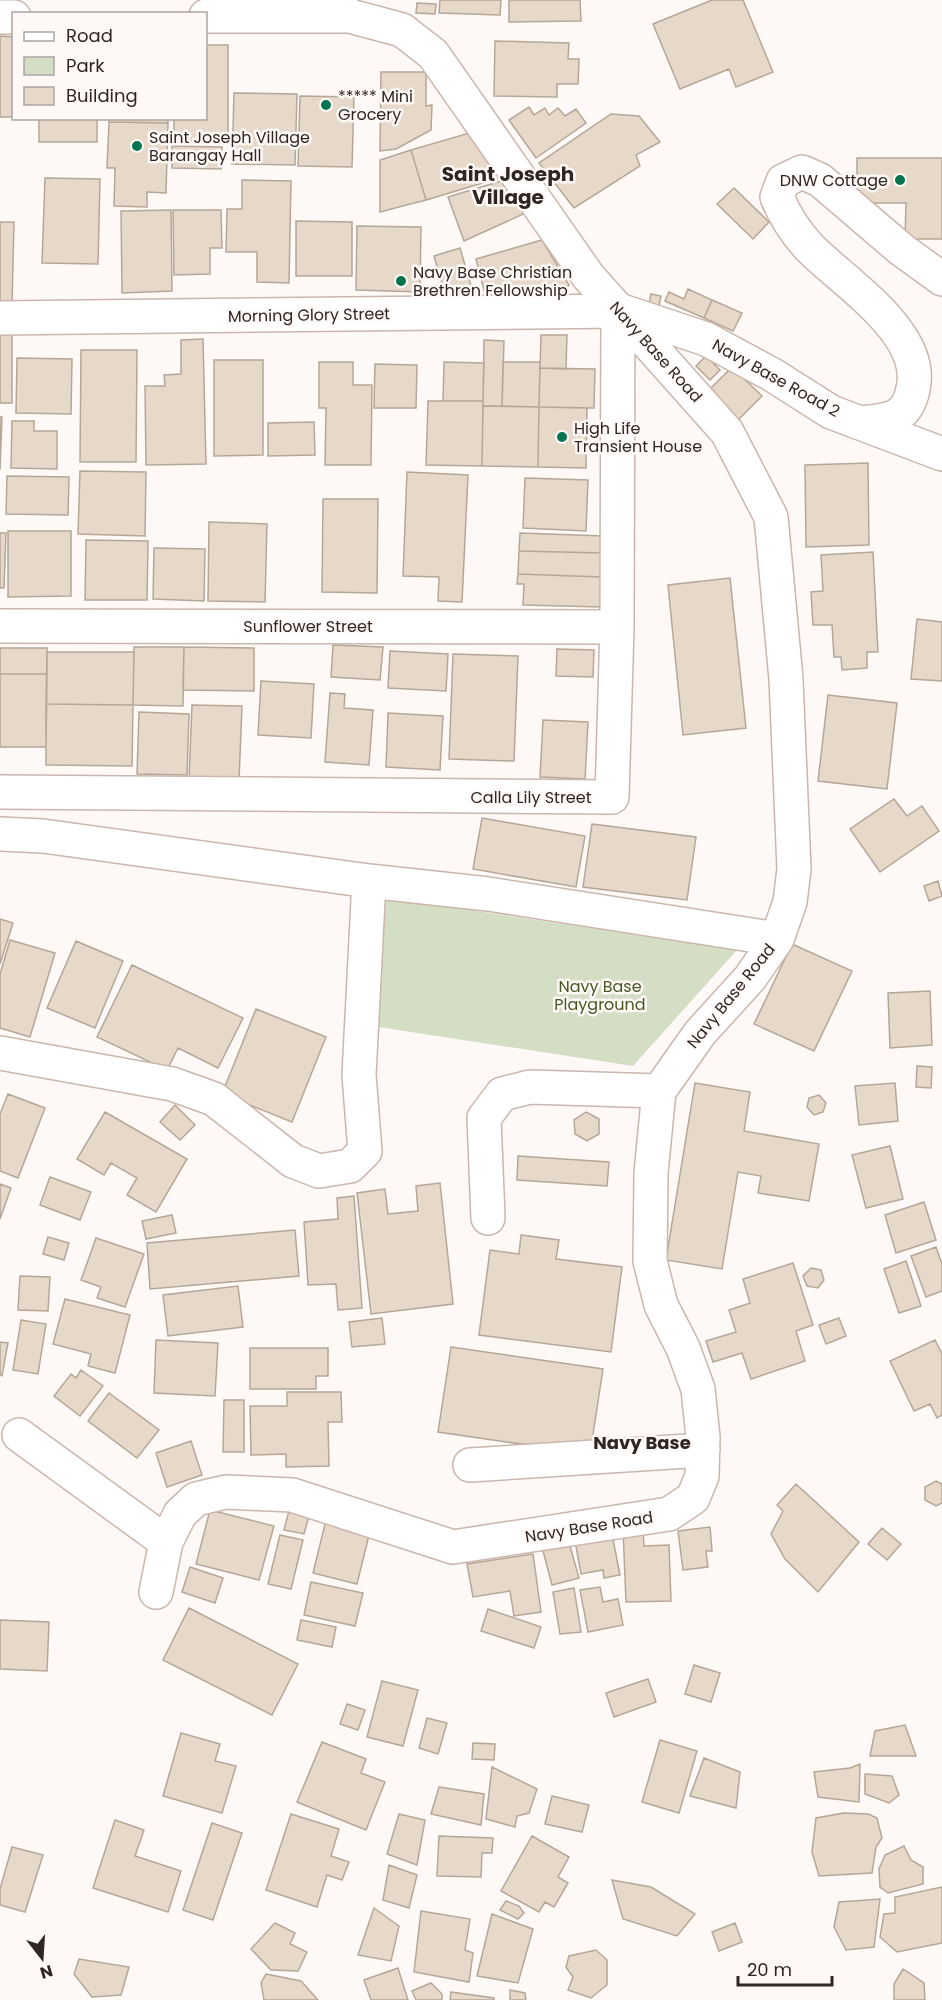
<svg xmlns="http://www.w3.org/2000/svg" width="942" height="2000" viewBox="0 0 942 2000" font-family="Poppins,sans-serif">
<style>
.green{fill:#d3dec4}
.building{fill:#e7d9c9;stroke:#b5a798;stroke-width:1.5}
.lines{fill:none;stroke-linecap:round;stroke-linejoin:round}
.minor-casing{stroke:#cbb6ad;stroke-width:36}
.minor{stroke:#fff;stroke-width:33}
.poi-dot{fill:#02754f;stroke:#fef9f7;stroke-width:2}
.labels{text-anchor:middle;dominant-baseline:central;stroke-width:5;stroke-linejoin:round;paint-order:stroke}
.poi-label{font-size:16px;fill:#2e2622;stroke:#fef9f7;text-anchor:start}
.street-label{font-size:16px;fill:#2e2622;stroke:#fef9f7}
.park-label{font-size:16px;fill:#465922;stroke:#fef9f7}
.neighbourhood-label{font-size:18px;font-weight:bold;fill:#2e2622;stroke:#fef9f7}
.quarter-label{font-size:20px;font-weight:bold;fill:#2e2622;stroke:#fef9f7}
</style>
<rect width="100%" height="100%" fill="#fef9f7"/>
<path class="green" d="M376,896l361,54 -104,116 -274,-42z"/>
<path class="building" d="M440,0h61l-1,15 -61,-2z
M509,0h71l1,21 -72,1z
M712,0h31l30,72 -37,15 -7,-18 -49,20 -27,-65z
M417,3l19,1 -1,10 -19,-1z
M0,36l14,1v80h-14z
M495,41l74,2 -1,16h11l-1,25h-21v13l-63,-1z
M206,45h22v96h-54v-23h32z
M381,72h45v34l6,-1 -1,25 -35,19 -16,2z
M234,93l63,1 -2,71 -63,-1z
M300,96l54,1 -2,70 -54,-1z
M529,107l5,8 11,-7 4,7 9,-7 7,8 11,-7 10,14 -50,35 -27,-38z
M611,114l28,2 21,26 -24,13 4,11 -66,42 -35,-45z
M39,118h58v24h-58z
M109,118h59v5l-59,-1z
M109,122l59,1 -2,70 -19,-1v15l-33,-1 1,-38h-8z
M476,131l30,45 -80,24 -15,-50z
M172,146l50,1 -1,22 -49,-1z
M411,150l15,50 -46,12v-52z
M857,158h85v81h-37l1,-36h-49z
M45,178l55,1 -2,85 -56,-1z
M508,179l22,32 -66,30 -16,-44z
M242,180l49,1 -2,102 -32,-1v-30h-31l1,-43h15z
M734,188l35,34 -16,17 -36,-35z
M171,210l1,81 -50,2 -1,-82z
M173,210h48l1,38h-12v26l-36,1z
M296,221l56,1v54h-56z
M0,222h14l-2,83h-12z
M357,226l64,1 -1,65 -64,-2z
M542,240l27,45 -14,13 -68,4 -11,-43z
M460,248l15,51 -21,7 -4,-13 -5,1 -11,-38z
M688,289l24,11 -8,18 -39,-17 4,-9 15,7z
M651,294l10,2 -2,10 -10,-2z
M712,300l30,13 -9,18 -29,-13z
M0,333h12v70h-12z
M541,335h26l-1,34 -26,-1z
M203,339l3,125 -60,1 -1,-79h20l-1,-11 17,-1v-34z
M484,340l20,1 -2,65h-19z
M81,350h56l-1,112h-56z
M706,356l14,14 -10,10 -14,-14z
M17,358l55,1 -1,55 -55,-1z
M214,360h49v95l-49,1z
M319,362h34v23h19l-1,80h-46l1,-57h-7z
M444,362l40,1 -1,38h-40z
M503,362h37l-1,45 -37,-1z
M375,364l42,1 -1,43h-42z
M732,367l30,29 -25,25 -30,-29z
M540,368l55,1 -1,39 -55,-1z
M428,401h55l-1,65 -56,-1z
M483,406l56,1 -1,60 -56,-1z
M539,407l48,1 -1,60 -48,-1z
M0,417h2l-2,53z
M12,421h22v10h23v38l-46,-1z
M314,422l1,33 -47,1v-33z
M868,463l1,82 -63,2 -1,-82z
M80,471l66,1 -1,64 -67,-2z
M407,472l61,3 -6,127 -24,-1 1,-24 -36,-1z
M7,476l62,1 -1,38 -62,-1z
M525,478l63,2 -2,51 -63,-3z
M323,499h55l-1,94 -55,-1z
M209,522l58,2 -2,78 -57,-1z
M8,531h63v65l-63,1z
M0,533h6l-2,55h-4z
M520,533l84,3v17l-85,-2z
M86,540l62,1 -1,59h-62z
M154,548l51,1 -1,52 -51,-2z
M519,551l85,2 -2,24 -84,-3z
M873,552l5,100h-11v16l-25,2 -1,-13h-7l-2,-32h-19l-2,-33 12,-1 -2,-36z
M518,574l84,3 -1,30 -78,-2 1,-21h-7z
M730,578l16,150 -63,7 -15,-150z
M917,619l25,3v59l-31,-2z
M333,645l50,2 -3,33 -49,-3z
M134,647h50l-1,59 -50,-1z
M184,647l70,1v43l-71,-1z
M0,648h47v26h-47z
M557,649l37,1 -1,27 -37,-1z
M390,651l58,3 -2,37 -58,-3z
M47,652h87l-1,53 -87,-1z
M453,654l65,2 -4,105 -65,-2z
M0,674h47l-1,73h-46z
M261,681l53,3 -3,54 -53,-3z
M330,693l15,1 -1,14 29,2 -4,55 -44,-3z
M828,695l69,8 -10,86 -69,-8z
M46,704l87,1 -1,61 -86,-1z
M192,705l50,1 -3,75 -50,-2z
M139,712l50,2 -2,61 -50,-1z
M388,713l55,3 -3,54 -54,-3z
M543,720l45,2 -3,57 -45,-2z
M894,799l13,17 15,-10 17,25 -59,41 -30,-43z
M482,818l103,18 -9,51 -103,-18z
M592,824l104,13 -9,63 -104,-13z
M938,881l4,15 -13,5 -5,-15z
M0,919l13,4 -13,41z
M10,940l45,13 -25,84 -30,-9v-54z
M76,941l47,20 -28,67 -48,-20z
M792,944l60,27 -38,80 -60,-27z
M132,965l111,53 -25,50 -40,-20 -11,22 -70,-33z
M930,991l2,54 -42,3 -2,-55z
M256,1009l70,28 -34,85 -70,-28z
M917,1066l15,1 -1,21 -15,-1z
M695,1083l55,9 -6,39 75,13 -10,57 -51,-8 3,-17 -23,-4 -16,97 -56,-9z
M895,1083l3,38 -39,4 -4,-39z
M8,1094l37,14 -27,70 -18,-7v-57z
M819,1095l7,8 -3,9 -9,3 -7,-8 2,-9z
M175,1105l20,20 -15,15 -20,-18z
M105,1112l82,47 -31,53 -29,-17 10,-17 -26,-15 -7,12 -27,-16z
M586,1112l13,7v15l-12,7 -12,-7 -1,-14z
M890,1146l13,53 -37,9 -14,-53z
M518,1156l91,6 -2,24 -90,-6z
M50,1177l41,15 -11,28 -40,-15z
M440,1183l13,121 -82,10 -14,-121 28,-4 3,25 30,-3 -2,-25z
M0,1184l11,4 -11,31z
M354,1196l8,112 -24,2 -2,-26 -28,1 -4,-63 34,-3 -1,-21z
M924,1202l12,38 -40,13 -11,-38z
M172,1215l4,18 -30,6 -4,-18z
M295,1230l4,46 -149,13 -3,-46z
M521,1235l38,5 -3,19 66,8 -11,85 -132,-17 11,-85 29,4z
M48,1237l21,6 -5,17 -21,-6z
M96,1238l48,16 -19,53 -28,-9 4,-11 -20,-7z
M936,1247l6,17v27l-16,6 -15,-41z
M906,1261l15,45 -22,7 -15,-44z
M793,1263l20,62 -17,6 9,30 -54,18 -9,-26 -29,9 -7,-21 30,-9 -7,-22 21,-7 -7,-24z
M811,1268l10,2 3,10 -6,8 -11,-2 -4,-10z
M20,1276l30,1 -2,34 -30,-1z
M238,1286l5,41 -75,9 -5,-41z
M65,1299l65,16 -15,58 -27,-7 3,-12 -38,-10z
M382,1318l3,26 -33,3 -3,-25z
M839,1318l7,18 -20,8 -7,-19z
M21,1320l25,4 -8,50 -25,-4z
M156,1340l62,3 -3,53 -61,-3z
M935,1340l7,14v61l-5,3 -7,-14 -16,7 -24,-50z
M0,1342l8,1 -6,33 -2,-1z
M451,1347l152,22 -13,85 -152,-22z
M250,1348h78v28h-12v13h-66z
M81,1370l22,16 -23,30 -26,-20 17,-22 5,4z
M287,1392h54l1,30h-14l1,44 -43,1v-13l-35,1 -1,-49h37z
M109,1393l50,37 -22,28 -49,-37z
M224,1400h20v52h-21z
M191,1441l11,34 -35,12 -11,-34z
M936,1481l6,3v19l-6,3 -11,-6v-13z
M796,1484l63,58 -41,50 -33,-33 -14,-25 12,-23 -6,-6z
M292,1499l20,6 -8,29 -20,-4z
M210,1510l64,16 -15,54 -63,-16z
M327,1516l44,11 -14,57 -44,-11z
M710,1527l2,24h-6l2,16 -25,3 -5,-39z
M882,1528l19,16 -14,16 -19,-16z
M623,1529h20l1,17 25,-1 2,56 -45,1z
M612,1534l8,41 -16,3 -1,-8 -22,4 -6,-33z
M280,1535l23,5 -12,49 -23,-5z
M568,1539l11,39 -27,7 -10,-38z
M533,1554l8,58 -27,4 -4,-25 -37,6 -6,-33z
M190,1567l33,11 -8,25 -33,-11z
M311,1582l52,11 -8,33 -51,-11z
M600,1587l3,15 15,-3 5,26 -35,7 -8,-42z
M574,1588l7,44 -21,2 -7,-42z
M189,1608l109,56 -26,51 -109,-55z
M488,1609l53,18 -7,21 -53,-17z
M0,1620l49,2 -2,49 -47,-2z
M301,1620l35,7 -4,20 -35,-7z
M694,1665l26,8 -9,29 -26,-8z
M648,1679l8,23 -42,15 -8,-24z
M382,1681l36,9 -15,56 -36,-9z
M347,1704l18,6 -7,20 -18,-6z
M427,1718l20,5 -9,31 -19,-6z
M905,1725l11,31h-46l5,-25z
M181,1733l39,11 -5,17 21,5 -14,47 -59,-17z
M660,1740l37,11 -18,62 -37,-11z
M322,1742l44,17 -5,14 24,9 -19,48 -69,-28z
M473,1743l22,1 -1,16 -22,-1z
M704,1758l36,14 -4,36 -46,-12z
M860,1764l-1,38 -41,-5 -4,-25 36,-4z
M492,1767l45,22 -8,24 -12,3 -2,11 -29,-8z
M865,1774l27,2 7,19 -10,8 -24,-9z
M439,1787l45,7 -3,31 -50,-11z
M552,1796l37,9 -7,27 -37,-8z
M844,1813l24,1 9,4 5,20 -6,9 -4,26 -53,3 -7,-24 4,-34z
M291,1814l48,15 -8,27 18,6 -7,18 -15,-5 -10,32 -51,-17z
M399,1814l26,6 -8,45 -30,-11z
M115,1820l29,10 -9,26 46,15 -13,41 -75,-24z
M212,1823l30,10 -29,87 -30,-10z
M439,1836l54,2 -1,15h-10l-1,24 -44,-1z
M532,1836l37,21 -11,20 10,6 -14,24 -9,-5 -6,10 -38,-21z
M904,1846l7,14 12,7v17l-35,9 -8,-6 -1,-18 6,-14z
M12,1847l31,8 -18,57 -25,-7v-16z
M389,1865l28,10 -8,33 -26,-8z
M612,1880l39,7 44,27 -18,22 -54,-17z
M942,1887v56l-45,9 -17,-15 4,-23 11,-1v-16z
M880,1899l-6,48 -28,3 -12,-23 5,-25z
M506,1901l13,5 5,7 -6,6 -18,-9z
M374,1908l25,18 -8,35 -33,-6z
M421,1911l49,8 -5,31 8,3 -4,29 -55,-10z
M492,1914l41,15 -15,54 -41,-7z
M275,1923l20,10 -5,11 17,8 -9,19 -27,-1 -20,-21z
M735,1923l7,19 -23,9 -7,-19z
M596,1950l11,10v25l-16,13 -23,-8 5,-13 -7,-10 3,-11z
M79,1959l50,8 -8,28 -29,2 -18,-23z
M398,1968l10,32h-37l-7,-20z
M903,1969l21,14 1,17h-31v-16z
M266,1974l35,7 17,19h-54l-3,-17z
M431,1983l11,11v6h-26l-4,-9z
M510,1990l15,3 1,7h-16z
M451,1992l43,6v2h-44z"/>
<g class="lines">
<defs>
<path id="minor" d="M206,16h144
M0,17h14
M619,310l87,29 65,35 60,38 111,42
M0,318l618,-7
M861,423c27,-3 46,-3 52,-34 13,-56 -69,-106 -104,-142 -14,-15 -24,-31 -32,-50l6,-16 19,-9 18,8 82,70 40,29
M0,626l617,1
M0,792l612,5 5,-170 1,-316
M0,834l43,2 326,45 119,13 289,45
M0,1053l172,31 42,15 79,62 26,10 31,-5 15,-15 -6,-76 10,-194
M488,1218l-4,-100 18,-24 28,-7 129,4
M19,1435l147,107
M470,1465l233,-15
M156,1592l10,-50 14,-28 16,-15 30,-7 66,3 161,52 216,-33 24,-16 9,-22 1,-39 -5,-48 -15,-41 -22,-43 -11,-44 1,-88 8,-82 41,-58 50,-55 27,-39 13,-37 4,-33 -8,-190 -15,-162 -44,-85 -139,-156 -155,-222 -31,-24 -52,-14 -19,-16"/>
</defs>
<use href="#minor" class="minor-casing"/>
<use href="#minor" class="minor"/>
</g>
<g class="poi-dot">
<circle cx="326" cy="105" r="6"/>
<circle cx="137" cy="146" r="6"/>
<circle cx="900" cy="180" r="6"/>
<circle cx="401" cy="281" r="6"/>
<circle cx="562" cy="437" r="6"/>
</g>
<g class="labels">
<g class="poi-label">
<text x="338" y="96">***** Mini<tspan x="338" dy="18">Grocery</tspan></text>
<text x="149" y="137">Saint Joseph Village<tspan x="149" dy="18">Barangay Hall</tspan></text>
<text x="888" y="180" text-anchor="end">DNW Cottage</text>
<text x="413" y="272">Navy Base Christian<tspan x="413" dy="18">Brethren Fellowship</tspan></text>
<text x="574" y="428">High Life<tspan x="574" dy="18">Transient House</tspan></text>
</g>
<g class="street-label">
<text transform="translate(309 315) rotate(-1)">Morning Glory Street</text>
<text transform="translate(656 352) rotate(48)">Navy Base Road</text>
<text transform="translate(776 378) rotate(29)">Navy Base Road 2</text>
<text x="308" y="626">Sunflower Street</text>
<text x="531" y="797">Calla Lily Street</text>
<text transform="translate(731 996) rotate(-51)">Navy Base Road</text>
<text transform="translate(589 1527) rotate(-9)">Navy Base Road</text>
</g>
<g class="park-label">
<text x="600" y="986">Navy Base<tspan x="600" dy="18">Playground</tspan></text>
</g>
<g class="neighbourhood-label">
<text x="642" y="1442">Navy Base</text>
</g>
<g class="quarter-label">
<text x="508" y="174">Saint Joseph<tspan x="508" dy="23">Village</tspan></text>
</g>
</g>
<rect x="12" y="12" width="195" height="108" fill="#fef9f7" stroke="#aba5a2" stroke-width="1.5"/>
<rect x="24" y="32" width="30" height="9" fill="#ffffff" stroke="#aba5a2" stroke-width="1.5"/>
<text x="66" y="42" font-size="18" fill="#2e2622">Road</text>
<rect x="24" y="57" width="30" height="18" fill="#d3dec4" stroke="#aba5a2" stroke-width="1.5"/>
<text x="66" y="72" font-size="18" fill="#2e2622">Park</text>
<rect x="24" y="87" width="30" height="18" fill="#e7d9c9" stroke="#aba5a2" stroke-width="1.5"/>
<text x="66" y="102" font-size="18" fill="#2e2622">Building</text>
<g transform="translate(42 1958) rotate(163)" stroke="#fef9f7" stroke-width="4.5" paint-order="stroke">
<path d="M0-4.5L10 22L0 15L-10 22Z" fill="#2e2622"/>
<text y="-9" font-size="16" font-weight="bold" text-anchor="middle" fill="#2e2622">N</text>
</g>
<path d="M738 1976v9h94v-9" fill="none" stroke="#2e2622" stroke-width="3"/>
<text x="747" y="1976" font-size="18" fill="#2e2622" stroke="#fef9f7" stroke-width="4.5" paint-order="stroke">20 m</text>
</svg>
